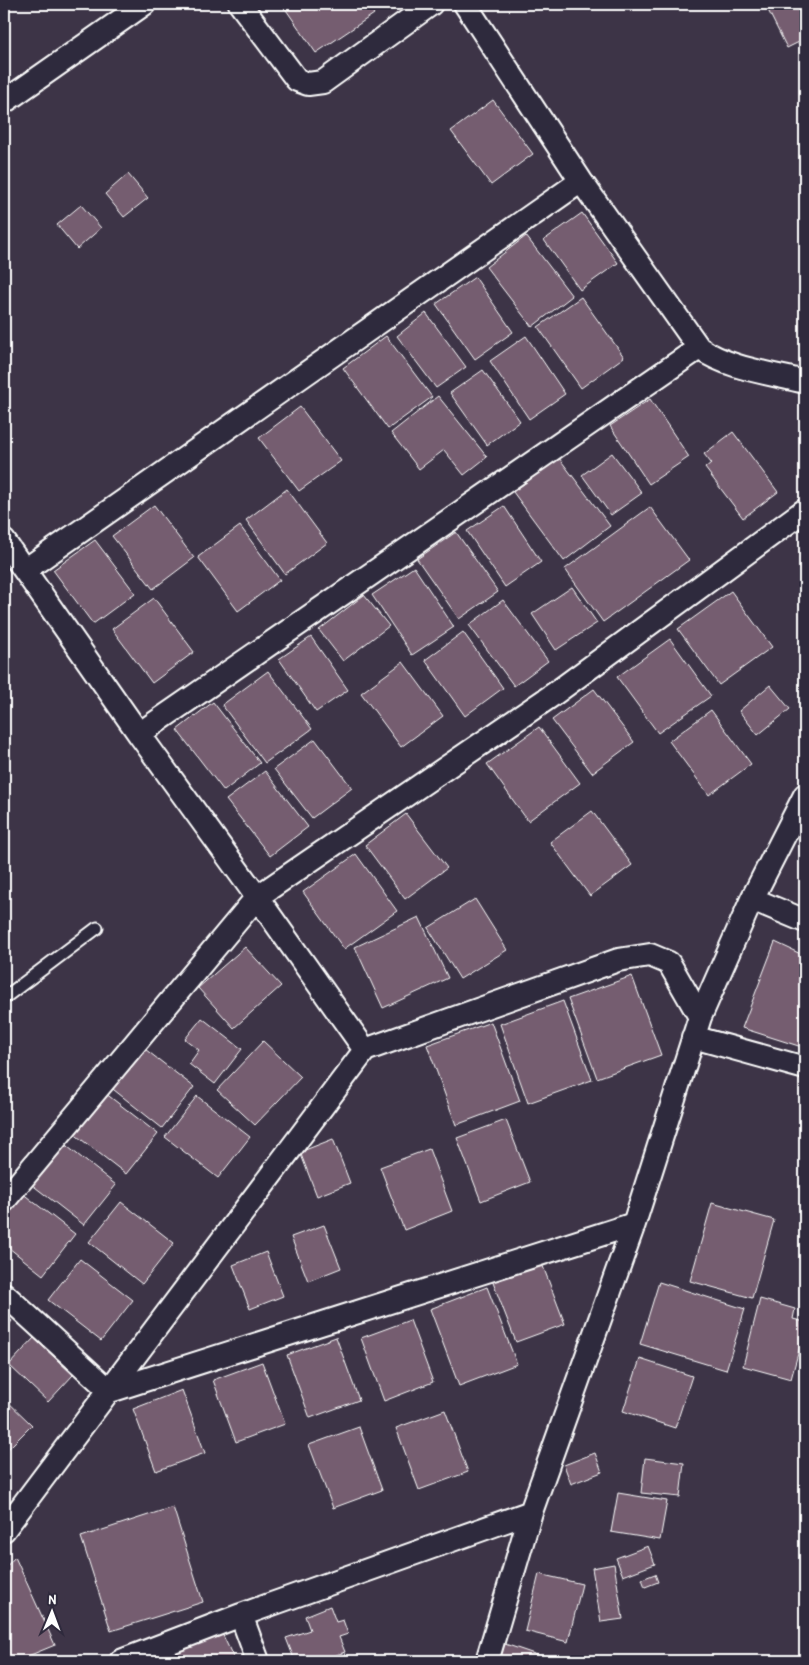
<svg xmlns="http://www.w3.org/2000/svg" width="809" height="1665" viewBox="0 0 809 1665" font-family="'Patrick Hand',sans-serif">
<style>
.building{fill:#745d70;stroke:#fff}
.lines{fill:none;stroke-linecap:round;stroke-linejoin:round}
.service-casing{stroke:#fff;stroke-width:15}
.minor-casing{stroke:#fff;stroke-width:26}
.service{stroke:#2f2a3d;stroke-width:11}
.minor{stroke:#2f2a3d;stroke-width:22}
</style>
<rect width="100%" height="100%" fill="#3d3447"/>
<filter id="ink" filterUnits="userSpaceOnUse"><feTurbulence type="fractalNoise" baseFrequency=".02" numOctaves="2"/><feDisplacementMap in="SourceGraphic" scale="10" xChannelSelector="R" yChannelSelector="G"/><feConvolveMatrix kernelMatrix="1 2 1 2 8 2 1 2 1" color-interpolation-filters="sRGB"/></filter>
<g filter="url(#ink)">
<path class="building" d="M282,4h85l7,10 -58,39z
M765,4h40v35l-18,9z
M493,100l40,54 -42,31 -40,-54z
M128,174l20,24 -24,19 -19,-23z
M81,205l20,23 -24,21 -20,-24z
M582,213l36,50 -38,27 -36,-50z
M526,236l46,60 -40,31 -46,-60z
M475,277l38,55 -38,27 -39,-55z
M581,297l43,60 -43,31 -43,-61z
M426,313l40,54 -30,21 -39,-52z
M386,336l46,61 -44,32 -45,-61z
M526,336l39,58 -36,25 -39,-58z
M483,370l37,51 -33,24 -37,-52z
M438,396l49,61 -23,18 -20,-25 -25,19 -28,-36z
M650,399l39,58 -40,27 -39,-58z
M300,407l41,54 -42,30 -40,-53z
M733,432l45,60 -35,26 -38,-50 6,-5 -7,-9z
M612,453l30,40 -31,22 -29,-40z
M559,458l51,68 -46,35 -51,-69z
M287,489l40,54 -42,31 -39,-54z
M154,505l40,53 -41,31 -41,-53z
M504,506l37,56 -36,25 -38,-56z
M650,507l39,53 -86,62 -38,-53z
M240,526l40,54 -42,31 -40,-54z
M456,532l42,60 -39,27 -42,-60z
M95,540l40,53 -42,31 -40,-54z
M414,567l40,60 -42,28 -40,-60z
M572,587l25,36 -41,27 -24,-36z
M731,591l41,56 -53,38 -41,-56z
M364,595l25,31 -46,35 -24,-31z
M154,598l40,54 -42,31 -40,-54z
M503,600l45,61 -34,25 -45,-61z
M463,632l40,56 -38,28 -40,-56z
M311,637l37,53 -32,22 -37,-53z
M670,639l41,57 -53,37 -41,-56z
M403,662l40,54 -42,31 -40,-54z
M268,671l44,58 -47,34 -43,-58z
M770,685l20,24 -32,26 -19,-24z
M594,689l40,53 -42,31 -40,-53z
M213,702l47,61 -36,28 -47,-61z
M711,710l40,54 -42,31 -40,-54z
M539,727l41,56 -52,38 -41,-57z
M315,739l37,49 -40,30 -38,-49z
M265,771l43,56 -38,29 -44,-56z
M592,811l40,54 -42,31 -40,-54z
M406,814l41,54 -42,31 -40,-54z
M356,854l41,57 -53,38 -41,-57z
M475,899l32,51 -47,29 -32,-51z
M419,917l29,61 -65,30 -28,-61z
M775,942l30,14v92l-63,-20z
M245,947l36,39 -47,42 -36,-40z
M632,976l29,79 -64,23 -29,-79z
M563,1001l29,79 -64,23 -28,-79z
M202,1018l40,31 -27,35 -26,-20 10,-14 -14,-11z
M491,1022l29,79 -64,24 -29,-80z
M263,1041l38,36 -46,48 -38,-35z
M141,1046l53,41 -32,41 -53,-42z
M105,1093l53,41 -32,40 -53,-41z
M197,1096l53,41 -32,41 -53,-41z
M506,1120l24,62 -49,19 -24,-63z
M333,1139l17,44 -33,13 -17,-44z
M63,1143l53,42 -32,40 -53,-41z
M429,1149l23,62 -48,19 -24,-63z
M22,1193l53,41 -32,41 -39,-31v-27z
M121,1202l53,41 -32,41 -53,-42z
M712,1203l62,17 -22,78 -62,-17z
M324,1225l17,43 -33,13 -17,-44z
M266,1252l17,44 -33,13 -17,-44z
M80,1259l53,41 -32,41 -53,-41z
M541,1261l24,63 -49,18 -24,-62z
M659,1282l86,27 -19,61 -86,-26z
M487,1287l30,77 -58,22 -29,-77z
M760,1299l35,10 -2,10 12,3v6l-14,51 -48,-13z
M4,1315l8,6 -8,10z
M410,1320l23,62 -49,19 -23,-63z
M336,1337l23,63 -49,18 -23,-63z
M34,1338l39,37 -25,27 -39,-37z
M640,1359l52,17 -17,52 -52,-17z
M262,1362l23,62 -49,18 -23,-62z
M182,1390l23,63 -49,18 -23,-62z
M4,1398l28,27 -28,28z
M445,1410l23,62 -49,18 -23,-62z
M359,1427l23,63 -49,18 -24,-63z
M595,1453l7,19 -31,12 -7,-19z
M645,1458l39,5 -4,34 -39,-4z
M618,1493l49,8 -7,39 -49,-8z
M173,1507l30,95 -92,29 -30,-94z
M648,1546l7,18 -32,12 -7,-18z
M15,1557l40,88 -39,16h-12v-92z
M614,1564l9,55 -22,3 -9,-54z
M539,1574l43,10 -14,58 -43,-11z
M655,1574l3,8 -13,5 -3,-8z
M330,1606l6,16 7,-2 5,14 -9,3 6,15 -14,5 1,4h-37l-9,-23 24,-8 -5,-14z
M220,1629l15,32h-71l-2,-5z
M502,1643l53,18h-59z"/>
<g class="lines">
<defs>
<path id="service" d="M4,998l93,-70"/>
<path id="minor" d="M240,4l57,76 11,4 15,-2 108,-78
M465,4l116,177 118,167c30,21 71,25 106,34
M4,102l140,-98
M699,348l-560,386 118,163 297,-203 251,-184
M4,541l135,193
M25,570l556,-389
M752,899l53,22
M693,1037l112,31
M4,1201l253,-304 108,153
M4,1294l106,97
M110,1391l524,-167
M4,1530l361,-480 253,-90 32,-5 19,8 31,54
M241,1615l17,46
M121,1661l120,-46 290,-103
M487,1661l44,-149 103,-288 66,-207 52,-118 53,-104"/>
</defs>
<use href="#service" class="service-casing"/>
<use href="#minor" class="minor-casing"/>
<use href="#service" class="service"/>
<use href="#minor" class="minor"/>
</g>
</g>
<rect width="809" height="1665" fill="none" stroke="#2f2a3d" stroke-width="20"/>
<rect x="10" y="10" width="789" height="1645" fill="none" stroke="#fff" stroke-width="2" filter="url(#ink)"/>
<g transform="translate(52 1612) rotate(1)" stroke="#2f2a3d" stroke-width="4" paint-order="stroke">
<path d="M0-4L9 19L0 12L-9 19Z" fill="#ffffff"/>
<text y="-8" font-size="14" font-weight="bold" text-anchor="middle" fill="#ffffff">N</text>
</g>
</svg>
